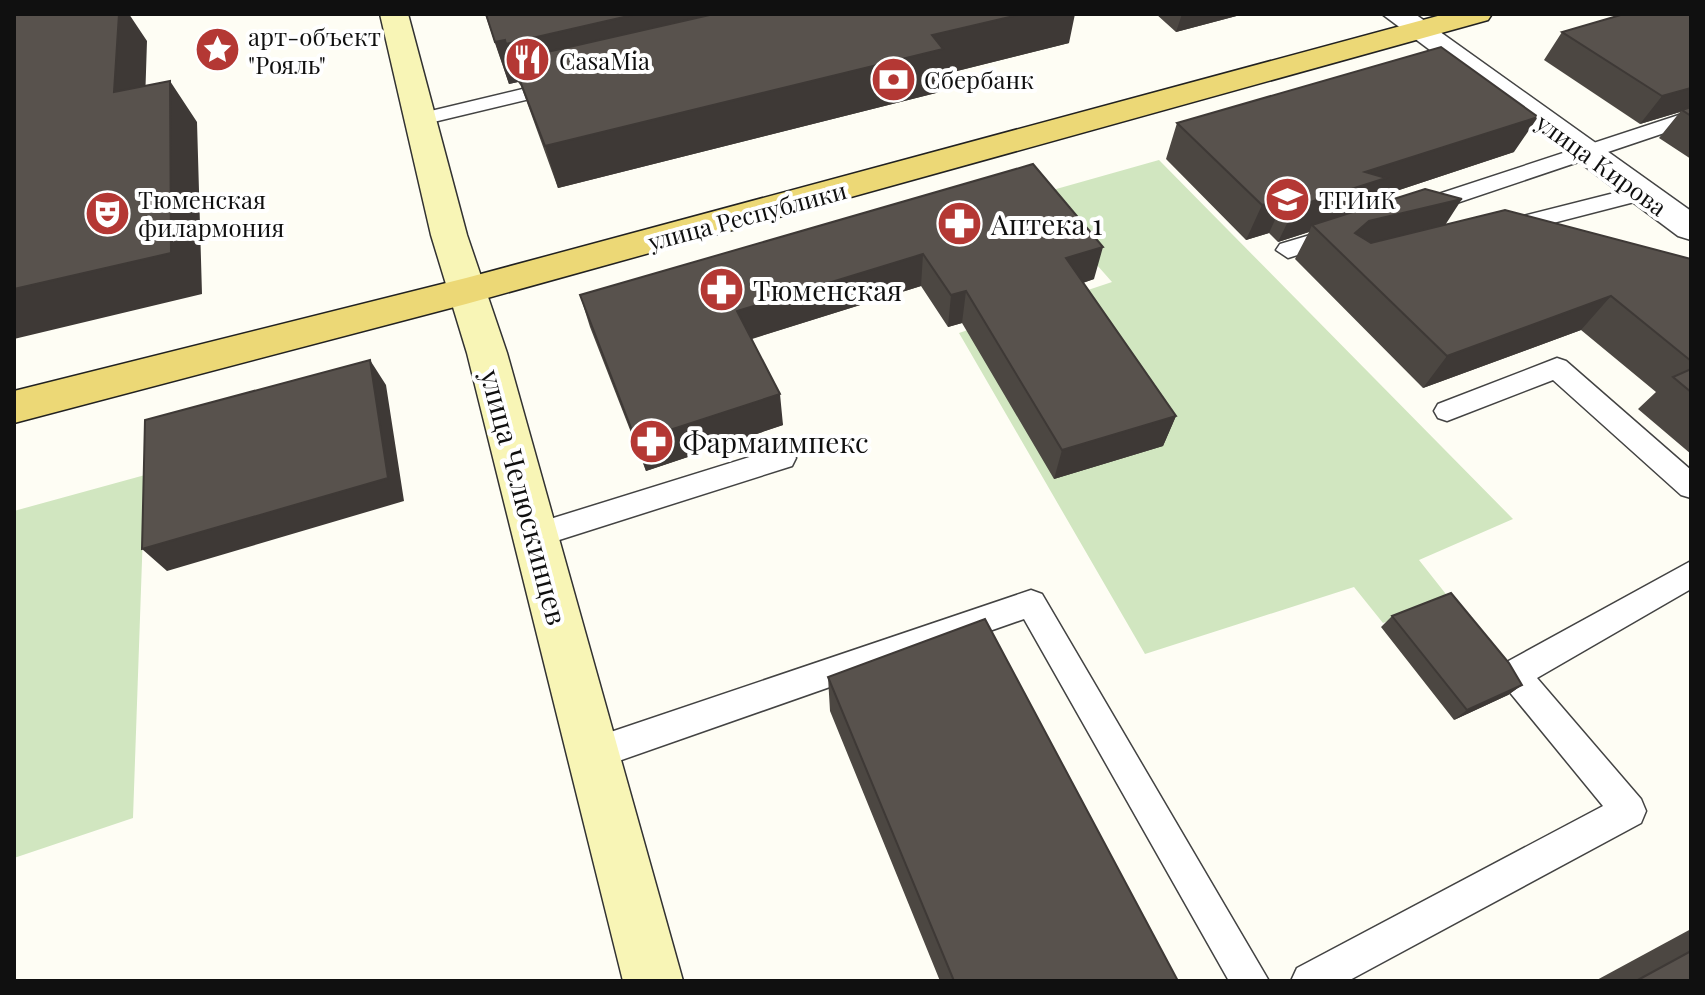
<svg xmlns="http://www.w3.org/2000/svg" width="1705" height="995" viewBox="0 0 1705 995" font-family="'Playfair Display',serif">
<style>
.green{fill:#d1e6c0}
.lines{fill:none;stroke-linecap:round;stroke-linejoin:round}
.service-casing{stroke:#434343;stroke-width:3}
.minor-casing{stroke:#434343;stroke-width:3}
.secondary-casing{stroke:#323232;stroke-width:3}
.primary-casing{stroke:#212121;stroke-width:3}
.service{fill:#fff;fill-rule:evenodd}
.minor{fill:#fff;fill-rule:evenodd}
.secondary{fill:#f8f5b6;fill-rule:evenodd}
.primary{fill:#ecd876;fill-rule:evenodd}
.wall{fill:#4c4742}
.shaded-wall{fill:#3e3936}
.building{fill:#58524d;stroke:#3e3936;stroke-width:2}
.labels{text-anchor:middle;dominant-baseline:central;stroke-width:8;stroke-linejoin:round;paint-order:stroke}
.far-poi-label{font-size:24px;fill:#101010;stroke:#fff;text-anchor:start}
.far-street-label{font-size:24px;fill:#101010;stroke:#fff}
.poi-label{font-size:28px;fill:#101010;stroke:#fff;text-anchor:start}
.street-label{font-size:28px;fill:#101010;stroke:#fff}
</style>
<rect width="100%" height="100%" fill="#fefdf4"/>
<path class="green" d="M1159,160l354,359 -94,41 30,38 -66,25 -29,-36 -209,67 -186,-321 153,-51 -77,-87z
M145,475l-12,343 -119,40v-347z"/>
<g class="lines">
<defs>
<path id="service" d="M560,80l10,6 -3,4 -146,35 -10,-6 3,-4z
M1691,111v13l-264,89h-16l-3,-5 3,-5z
M1642,186l8,2 3,5 -3,5 -147,38 -11,-8 3,-5z
M1337,227l8,3 3,5 -3,5 -57,18 -12,-8 4,-6z
M1557,358l9,3 125,109v28l-10,-3 -128,-115 -106,41 -9,-3 -4,-7 4,-7z
M782,447l10,3 4,8 -4,8 -258,82 -10,-3 -4,-9 4,-9 10,-3z
M1691,561v28l-154,89 104,121 5,12 -5,12 -293,158h-57l6,-13 306,-162 -100,-122 -5,-10 5,-10z
M1031,590l11,4 227,387h-40l-205,-362 -431,151 -12,-5 -5,-11 5,-11 12,-5z"/>
<path id="minor" d="M1382,14h33l276,197v29l-13,-4z"/>
<path id="secondary" d="M380,14h28l59,221 40,118 176,628h-60l-156,-628 -36,-118z"/>
<path id="primary" d="M1445,14h47l-4,6 -1022,284 -452,119v-32l452,-113z"/>
</defs>
<use href="#service" class="service-casing"/>
<use href="#minor" class="minor-casing"/>
<use href="#secondary" class="secondary-casing"/>
<use href="#primary" class="primary-casing"/>
<use href="#service" class="service"/>
<use href="#minor" class="minor"/>
<use href="#secondary" class="secondary"/>
<use href="#primary" class="primary"/>
</g>
<path class="wall" d="M485,14l584,29 -128,32 -1,17 -382,96 -37,-102 -3,-4 -9,2z
M1156,14h88l-68,18z
M1691,14v145l-32,-21 21,-26 -40,12 -96,-64 18,-28z
M1177,123l337,29 -139,46 -5,8 75,19 246,34v195l-53,-45 18,-17 -75,-62 -158,58 -128,-129 14,-27 -31,10 -9,-9 -23,7 -80,-81z
M1033,164l61,115 -11,4 93,133 -13,30 -109,33 -92,-156 -14,4 -27,-41 -169,53 31,86 -137,46 -56,-144 -10,-32z
M1392,616l130,69 -14,10 -54,25 -73,-93z
M828,677l350,304h-238l-110,-270z
M1691,929v52h-96z"/>
<path class="shaded-wall" d="M119,14h10l18,27 -3,92 -30,-41z
M637,14h187l-312,46 8,26 -14,-42z
M1022,14h53l-6,29 -128,32 -1,17 -382,96 -13,-42 387,-111z
M1182,14h62l-68,18z
M505,40l13,42 -9,2 -14,-42z
M170,81l27,41 5,172 -188,45v-50z
M1691,88v21l-9,1 -2,2 -40,12 22,-28z
M1538,117l-24,35 -139,46 -8,15 -55,12 -3,7 -31,10 17,-35 70,-35z
M1285,198l-16,35 -23,7 16,-35z
M1462,199l-22,34 -90,22 5,-22 14,-12z
M1103,247l-9,32 -36,12 8,-33z
M923,254l-2,32 -180,56 -4,-31z
M966,291l-4,32 -14,4 3,-32z
M1611,296l-30,34 -158,58 24,-32z
M370,360l16,25 18,116 -237,70 -25,-22z
M780,394l3,31 -137,46 -10,-30z
M1176,416l-13,30 -109,33 8,-29z
M1522,685l-14,10 -54,25 13,-10z"/>
<path class="building" d="M14,14h105l-5,78 56,-11 1,172 -157,36z
M486,14h151l-131,30 -1,-4 -10,2z
M714,14h308l-90,21 11,14 -398,97 -33,-86z
M1624,14h67v74l-29,8 -100,-64z
M1441,47l97,70 -173,55 21,6 -91,29 -10,-9 -23,7 -85,-82z
M1691,107v9l-9,-6z
M1033,164l70,83 -37,11 110,158 -114,34 -96,-159 -15,4 -28,-41 -186,57 43,83 -144,47 -56,-146z
M1425,189l37,10 -93,22 -14,12 16,10 134,-33 186,49v102l-80,-65 -164,60 -135,-131z
M370,360l18,118 -246,71 3,-129z
M1691,369v23l-18,-15z
M1451,593l58,70 13,22 -55,25 -75,-94z
M985,619l193,362h-224l-126,-304z
M1691,951v30h-55z"/>
<defs>
<symbol id="sight-disc" viewBox="-11 -11 22 22"><circle r="9.5" fill="#b43834" stroke="#fff"/><path d="M0-6L1.8-2.2L6-1.7L2.9 1.2L3.7 5.4L0 3.3L-3.7 5.4L-2.9 1.2L-6-1.7L-1.8-2.2Z" fill="#fff"/></symbol>
<symbol id="restaurant-disc" viewBox="-11 -11 22 22"><circle r="9.5" fill="#b43834" stroke="#fff"/><path d="M-5-6h1v4h1v-4h1v4h1v-4h1v5L-1.5 .5V6h-2V.5L-5-1ZM5-6V6H3V1.5H1.5Q1.5-4 5-6Z" fill="#fff"/></symbol>
<symbol id="bank-disc" viewBox="-11 -11 22 22"><circle r="9.5" fill="#b43834" stroke="#fff"/><path d="M-6-4H6V4H-6ZM0-2.3a2.3 2.3 0 1 0 0 4.6a2.3 2.3 0 1 0 0-4.6Z" fill="#fff"/></symbol>
<symbol id="university-disc" viewBox="-11 -11 22 22"><circle r="9.5" fill="#b43834" stroke="#fff"/><path d="M0-5L7-2L0 1L-7-2ZM-4 1L0 2.5L4 1V4Q0 6-4 4Z" fill="#fff"/></symbol>
<symbol id="theatre-disc" viewBox="-11 -11 22 22"><circle r="9.5" fill="#b43834" stroke="#fff"/><path d="M-5-5.5Q0-4 5-5.5V0Q5 5 0 6Q-5 5-5 0ZM-3.3-2.5H-1v1.5H-3.3ZM1-2.5H3.3v1.5H1ZM-2.8 1Q0 5.5 2.8 1Z" fill="#fff"/></symbol>
<symbol id="pharmacy-disc" viewBox="-11 -11 22 22"><circle r="9.5" fill="#b43834" stroke="#fff"/><path d="M-2-6h4v4h4v4h-4v4h-4v-4h-4v-4h4Z" fill="#fff"/></symbol>
</defs>
<g fill-rule="evenodd">
<use href="#sight-disc" x="192" y="24" width="51" height="51"/>
<use href="#restaurant-disc" x="502" y="34" width="51" height="51"/>
<use href="#bank-disc" x="868" y="54" width="51" height="51"/>
<use href="#university-disc" x="1262" y="174" width="51" height="51"/>
<use href="#theatre-disc" x="82" y="188" width="51" height="51"/>
<use href="#pharmacy-disc" x="934" y="198" width="51" height="51"/>
<use href="#pharmacy-disc" x="696" y="264" width="51" height="51"/>
<use href="#pharmacy-disc" x="626" y="416" width="51" height="51"/>
</g>
<g class="labels">
<g class="far-poi-label">
<text x="248" y="36">арт-объект<tspan x="248" dy="28">"Рояль"</tspan></text>
<text x="559" y="60">CasaMia</text>
<text x="924" y="79">Сбербанк</text>
<text x="138" y="199">Тюменская<tspan x="138" dy="28">филармония</tspan></text>
<text x="1319" y="199">ТГИиК</text>
</g>
<g class="far-street-label">
<text transform="translate(1602 164) rotate(36)">улица Кирова</text>
<text transform="translate(747 215) rotate(-15)">улица Республики</text>
</g>
<g class="poi-label">
<text x="991" y="223">Аптека 1</text>
<text x="753" y="289">Тюменская</text>
<text x="683" y="441">Фармаимпекс</text>
</g>
<g class="street-label">
<text transform="translate(525 497) rotate(75)">улица Челюскинцев</text>
</g>
</g>
<rect width="1705" height="995" fill="none" stroke="#101010" stroke-width="32"/>
</svg>
